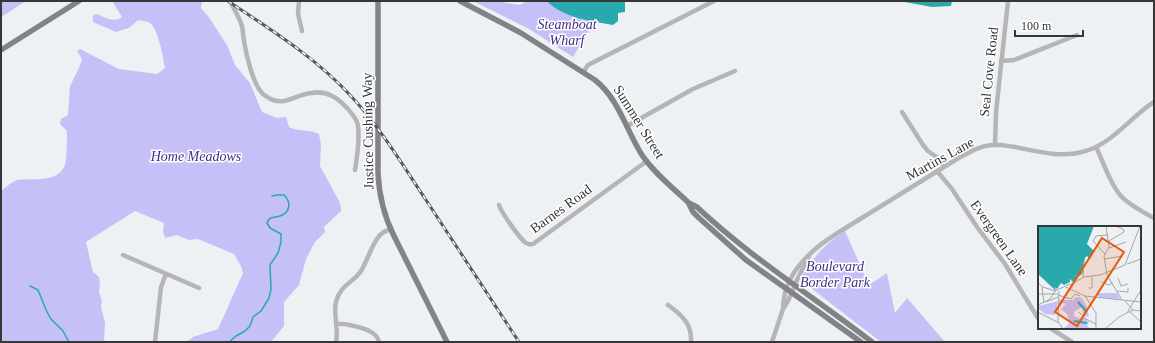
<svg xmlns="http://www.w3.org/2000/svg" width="1155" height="343" viewBox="0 0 1155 343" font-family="Georgia,serif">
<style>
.green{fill:#c5c0f7}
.water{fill:#29a9ac}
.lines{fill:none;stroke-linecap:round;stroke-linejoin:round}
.stream{stroke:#29a9ac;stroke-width:1.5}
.minor{stroke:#b5b5b7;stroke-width:4.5}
.major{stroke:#828386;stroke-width:5.5}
.rail-casing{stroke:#57595b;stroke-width:3}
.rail{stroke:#fff;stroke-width:1.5;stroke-dasharray:4.5;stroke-linecap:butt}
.labels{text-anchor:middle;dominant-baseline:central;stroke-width:3;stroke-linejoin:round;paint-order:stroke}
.park-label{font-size:14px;font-style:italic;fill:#412f83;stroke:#fff}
.street-label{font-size:14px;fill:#343637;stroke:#fff}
.inset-river{fill:none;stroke:#29a9ac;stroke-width:2}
.inset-road{fill:none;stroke:#a4a6a8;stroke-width:1}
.view{fill:#e8590c;fill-opacity:0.15;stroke:#e8590c;stroke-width:2}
.inset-edge{fill:none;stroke:#343637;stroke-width:2}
</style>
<rect width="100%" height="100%" fill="#eef1f4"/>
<path class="green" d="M1,1h25l-25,16z
M112,1h90l-1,7 7,8 19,29 8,20 15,18 12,29 15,6 9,-1 3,10c9,5 21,2 30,7l2,11 -1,21 19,35 2,6v4l-17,16 1,5 -10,10 -9,17 -7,26 -15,17v24l-13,16h-85l7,-5 25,-8 25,-56 -2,-7 -7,-12 -36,-15 -9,1 -12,-5 -12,3 -2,-6 1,-9 -29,-12 -49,31 7,30 6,5 1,6 -1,9 3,9 -1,6 4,16 -1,19h-103v-151c4,-3 10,-9 16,-11 15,-3 39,5 48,-15 2,-5 2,-26 2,-34l-7,-7 1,-5 7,-4 2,-29 9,-18 3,-9 -5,-8 3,-2 39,20 38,5 8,-6c-2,-10 -7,-43 -17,-46 -3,-1 -7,-1 -10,-2l-9,8 -13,4 -23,-10v-7l4,-1c9,4 17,9 25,3z
M473,1h23l23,4 9,-4h19l35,18 12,3 -21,35 -44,-28z
M845,231l24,54 18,-12 8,40 12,-15 38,44h-64l-78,-60 -2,-4c11,-20 24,-34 44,-47z"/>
<path class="water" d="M547,1h78v11l-7,1v8l-5,4c-22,-4 -50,-7 -66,-24z
M899,1h53l-1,5 -19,1z"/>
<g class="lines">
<path class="stream" d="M30,286l8,4 9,22 4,7 12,12 6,11
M229,342l7,-6 9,-5 5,-5 3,-9 8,-6 8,-13 2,-9 -1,-24 8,-12 3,-11v-8l-11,-6 -3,-5c1,-2 1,-4 4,-5 3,-1 6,-1 9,-2 11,-4 11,-14 4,-21h-7l-5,1"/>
<path class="minor" d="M230,1c4,8 9,16 12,25 1,5 1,10 2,15 2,13 9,44 19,53 19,16 29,1 48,-1 16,-3 27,5 37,16 3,4 7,8 9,13 4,12 0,35 -2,48
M299,1l-1,13 4,17
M1001,61l13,-1 63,-25
M584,71l4,-6 6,-3 120,-61
M902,112l21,33 5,6 10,7 6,9
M627,126l66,-37 42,-18
M995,145l1,-33 12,-111
M1096,147c8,16 13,35 24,48 9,10 23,17 34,23
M937,171l15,18 25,38 28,37 34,56
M499,205c2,7 21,34 27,38 3,2 3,1 7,1l114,-83
M123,255l76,33
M668,305c14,10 24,19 23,37
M783,309c0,-33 26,-58 53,-75l121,-75c11,-6 22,-13 34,-14 8,-1 16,1 24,2 22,4 45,11 67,5 30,-7 47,-34 72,-50
M336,324c8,-1 32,4 38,10 3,2 4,5 5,8
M1050,328l22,14
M155,342l6,-55 5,-13
M336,342c3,-13 -3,-27 0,-40 4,-17 17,-19 25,-31 7,-11 10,-26 19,-36 3,-3 6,-4 10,-6
M772,342l11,-33 5,-8 9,-21 12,-24"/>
<path class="major" d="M378,1v172c1,22 6,43 16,63l53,106
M460,1l61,32 74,47c24,19 31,50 47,75 12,18 31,33 47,48l8,4c54,51 117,90 175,135
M1,50l78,-49
M689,204l4,8 6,6 47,42 115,82"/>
<defs>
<path id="rail" d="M228,1c43,29 87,56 122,94 30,32 52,69 76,105 31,48 62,95 93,142"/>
</defs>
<use href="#rail" class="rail-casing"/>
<use href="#rail" class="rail"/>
</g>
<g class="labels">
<g class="park-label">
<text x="567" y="24">Steamboat<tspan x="567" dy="16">Wharf</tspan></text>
<text x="196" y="156">Home Meadows</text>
<text x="835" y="266">Boulevard<tspan x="835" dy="16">Border Park</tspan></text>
</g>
<g class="street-label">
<text transform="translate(989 72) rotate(-84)">Seal Cove Road</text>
<text transform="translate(639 122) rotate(58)">Summer Street</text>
<text transform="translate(368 131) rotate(-91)">Justice Cushing Way</text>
<text transform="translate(940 159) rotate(-29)">Martins Lane</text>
<text transform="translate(561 209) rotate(-36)">Barnes Road</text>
<text transform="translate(999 238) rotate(55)">Evergreen Lane</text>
</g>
</g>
<g transform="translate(1038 226)">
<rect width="103" height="103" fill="#eef1f4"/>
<path d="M58,67h21l3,6 -21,-2zM38,71l6,1 5,9 2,10 -5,-1 -2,-9 -8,5v4l7,3 3,-2 5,5 -2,4 4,3h-28l6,-5 -1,-9 -7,-6 5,-5 -4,-1 -2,4 -1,-7h14zM20,75l-3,14 -10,-1 -6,-5v-3z" fill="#c5c0f7"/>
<path d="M0,0h56l-7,18 7,7 -4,8 -3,-3 -2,2 -3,16 -5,3 -3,-3 3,4 -4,4 -3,-3v3l-6,3 -3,-2 -4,6 -2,-2 1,4 -18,-17z" fill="#29a9ac"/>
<path class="inset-river" d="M40,76l8,9M36,95l13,2"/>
<path class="inset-road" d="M68,0l3,21 -5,9 3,19M71,15l15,-9 -1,-3 -7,-3M71,22l17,-6M67,28l-12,-13 3,-5 12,-1M66,33l19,-3M89,38l14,-5M69,49l15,25M45,51l1,-17M80,52l3,8 7,-2M64,56l6,3 5,-2M0,57l5,4 12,4 15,-7M32,59l14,-8 16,-2 25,-10 15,-39M4,61l2,16M28,61l19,9 56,6M50,62h4v-11M79,65l11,1v-4M0,68h20M20,69l13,4 4,-5 5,2M47,70l11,17v16M87,75l8,9M96,75l7,-11M8,76l12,-5M0,79l12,-6 5,-8M0,86l21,11 4,6M41,86l7,7 10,5M92,86l11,10M89,87l7,-12M20,96l1,-31M67,103l14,-12 14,-7 8,1"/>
<path class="view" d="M64,12l22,14 -47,74 -22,-14z"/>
<rect width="103" height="103" class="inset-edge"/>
</g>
<rect width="1155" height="343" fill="none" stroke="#343637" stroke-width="4"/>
<path d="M1015 30v6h68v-6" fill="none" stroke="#343637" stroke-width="2"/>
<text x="1021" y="30" font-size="12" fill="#343637" stroke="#ffffff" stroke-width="3" paint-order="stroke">100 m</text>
</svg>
